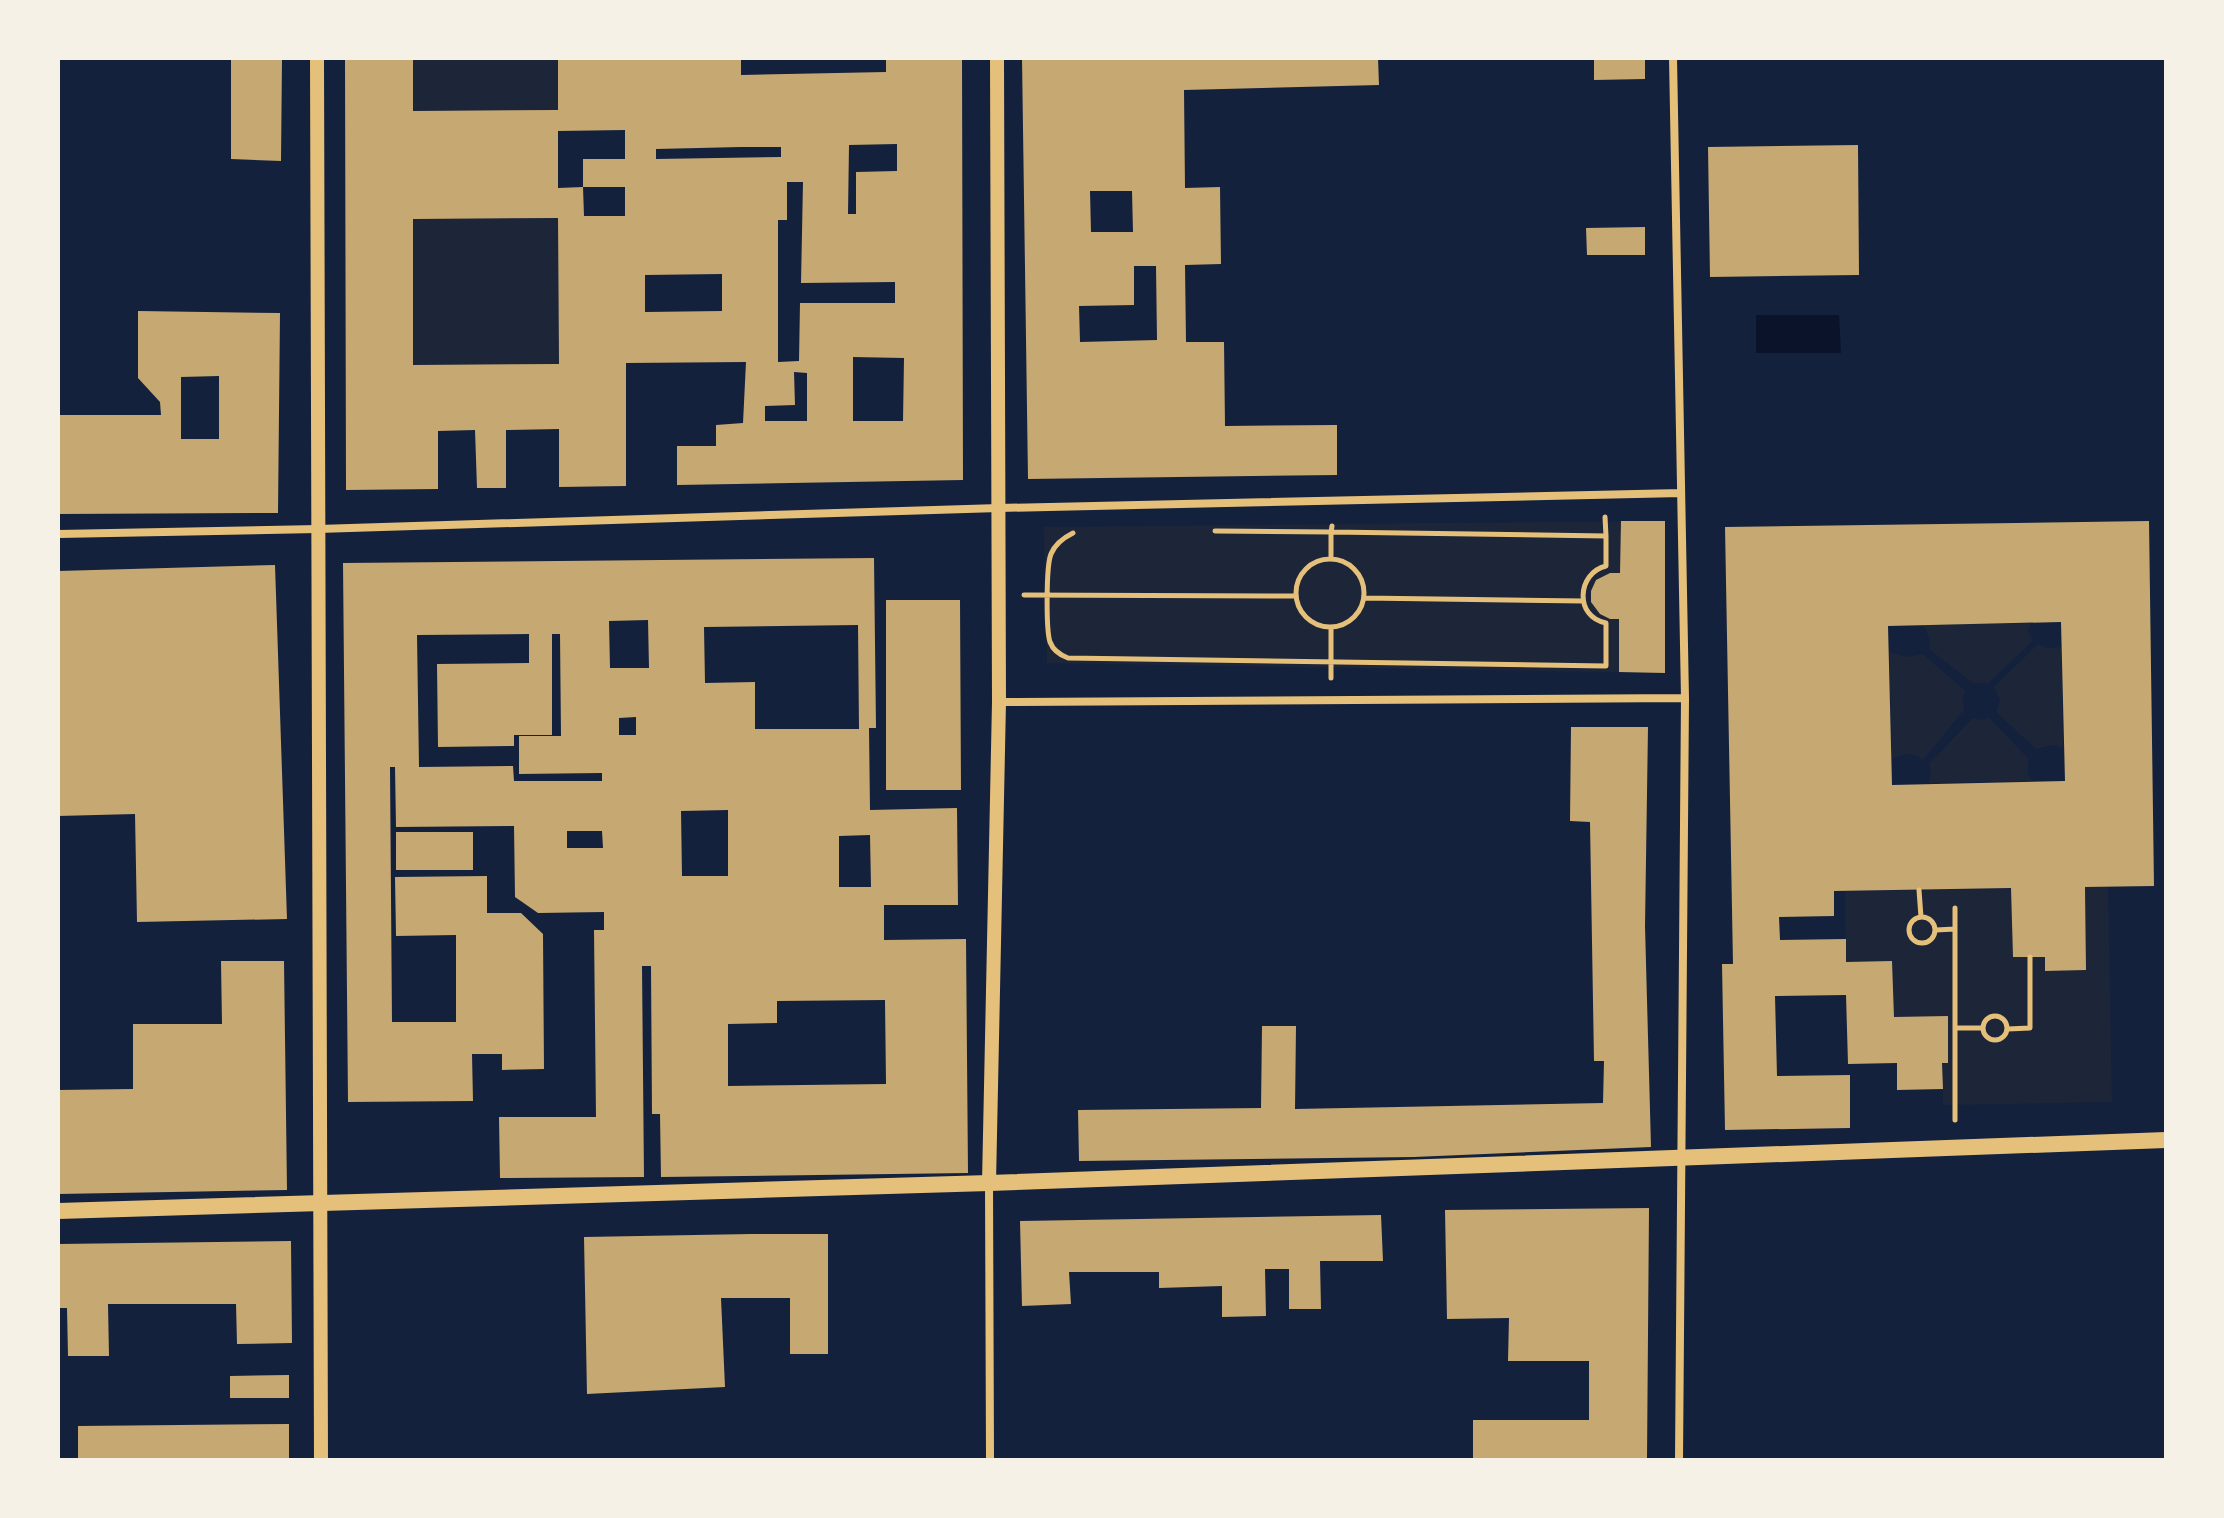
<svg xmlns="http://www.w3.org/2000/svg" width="2224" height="1518" viewBox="0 0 2224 1518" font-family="Literata,serif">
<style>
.green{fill:#1d2539}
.water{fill:#0b132b}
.building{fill:#c6a872;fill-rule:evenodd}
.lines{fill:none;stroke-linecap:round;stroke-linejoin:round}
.path{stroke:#e5c07b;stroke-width:5}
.minor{stroke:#e5c07b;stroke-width:8}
.tertiary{stroke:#e5c07b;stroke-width:14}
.secondary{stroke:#e5c07b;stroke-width:16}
</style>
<rect width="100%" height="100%" fill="#14213d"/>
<path class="green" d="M413,58h145v52l-145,1z
M558,218l1,146 -146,1v-146z
M1665,521v152l-618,-10 -3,-136z
M2031,623l-3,7 5,11 -45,42h-15l-44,-34 1,-8 -6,-16z
M2038,644l8,4 15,-1 2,100 -10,-2 -17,4 -40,-37 4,-12 -6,-13z
M1889,652l18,5 16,-3 42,37 -3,9 2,10 -41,50c-10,-9 -19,-6 -31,-1z
M1973,718l7,2 9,-2 39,40v16l5,7 -104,2 2,-13 -2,-6z
M2085,887h23l4,215 -169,3 -1,-42 6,-1v-45h-54l-2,-55h-46l-1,-71 166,-2 2,68h32l1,14 40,-1z"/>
<path class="water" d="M1756,315h83l2,38h-85z"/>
<path class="building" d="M231,58h51l-1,103 -50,-2z
M345,58h68v53l145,-1v-52h183v17l145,-3v-14h76l1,422 -286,5v-39h39v-21l27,-2 3,-61 -120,1v123l-67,1v-58l-53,1v58h-29l-2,-58 -37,1v58l-92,1zM625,130v29h-42v28l-25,1v-57zM897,144v27l-41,1v42h-8l1,-69zM741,147h40v10l-125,2v-10zM787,182h16l-2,101 94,-1v21h-95l-1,58 -21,1v-142h9zM583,187h42v29h-41zM558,218l1,146 -146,1v-146zM722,274v37l-77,1v-37zM853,357l51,1 -1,63h-50zM794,372l13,1v48h-42v-15l30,-1z
M1022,58h356l1,27 -195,5 1,98 35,-1 1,77 -36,1 1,77h38l1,84 112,-1v50l-309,4zM1090,191h42l1,41h-42zM1134,266h22l1,74 -77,2 -1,-36 55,-1z
M1594,58h51v21l-51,1z
M1858,145l1,130 -149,2 -2,-130z
M1645,227v28h-58l-1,-27z
M138,311l142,2 -2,200 -220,1v-99h103l-1,-13 -22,-24zM219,376v63h-38v-62z
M1621,521h44v152l-46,-1v-53h-9l-10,-5 -9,-12v-11l5,-11 14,-7h10z
M2149,521l5,365 -69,1 1,83 -41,1v-14h-32l-2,-69 -177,3v25l-55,1 1,23 66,-1v23l46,-1 2,56 54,-1v47h-6l1,26 -46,1v-27l-49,1 -2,-69 -71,1 2,80 73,-1v53l-125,2 -3,-166h11l-8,-437zM2061,622l4,159 -173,4 -4,-159z
M874,558l2,170h-7l1,82 87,-2 1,97h-74v35l82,-1 2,234 -307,4 -1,-63h-8l-1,-148h-9l2,211 -144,1 -1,-61h97l-2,-187h10v-18l-66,1 -23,-16 -1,-71 -118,1 -1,-60h-5l2,255h64v-87l-60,1 -1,-59 92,-1v37h34l22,21 1,135 -42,1v-16h-30l1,47 -125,1 -5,-539zM648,620l1,48h-39l-1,-47zM858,625l1,104h-104v-47l-50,1 -1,-56zM529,634v29l-92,1 1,83 76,-1v-11h38v-101h8l1,102h-42v38l83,-1v8h-88l-1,-15 -94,1 -2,-132zM636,717v18h-17v-17zM728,810v66h-46l-1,-65zM567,831h35l1,17h-36zM870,835l1,52h-32v-51zM885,1000l1,84 -158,2v-62l49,-1v-22z
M275,565l12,354 -150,3 -2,-108 -77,2v-245z
M886,600h74l1,190h-75z
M1571,727h77l-3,199 6,221 -237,10 -335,4 -1,-51 183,-2 1,-82h34l-1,83 308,-6 1,-42h-10l-4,-239 -20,-1z
M396,832h77v38h-77z
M221,961h63l3,229 -229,4v-104l75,-1v-65h89z
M1649,1208l-2,252h-174v-40h116v-59h-81l1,-43 -62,1 -2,-109z
M1381,1215l2,46h-63l1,48h-32v-40h-24l1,47 -44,1v-31l-63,2v-16h-90l2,32 -49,2 -2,-85z
M751,1234h77v120h-38v-56h-69l4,89 -138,7 -3,-157z
M291,1241l1,102 -55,1 -1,-40h-128l1,52h-41l-1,-48h-9v-64z
M289,1375v23h-59v-22z
M289,1424v36h-211v-34z"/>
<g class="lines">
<path class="path" d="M1605,517l1,19
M1215,531l116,1v26
M1073,533c-10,5 -18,11 -22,21 -5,12 -5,76 -1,88 3,8 10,13 18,16l538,8v-43c-32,-6 -29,-50 0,-57v-30l-275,-4 1,-6
M1296 593a34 34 0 1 1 68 0a34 34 0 1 1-68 0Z
M1024,595l272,1
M1364,598l219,3
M1331,627v51
M1919,890l2,27
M1955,908v212
M1909 930a13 13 0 1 1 26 0a13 13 0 1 1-26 0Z
M1936,930l19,-1
M1983 1028a12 12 0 1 1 24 0a12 12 0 1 1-24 0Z
M1956,1028h26
M2008,1029l22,-1v-71"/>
<path class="minor" d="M1673,58l12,640 -6,762
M58,534l260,-5 681,-21 682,-15
M999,702l686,-4
M989,1183l1,277"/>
<path class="tertiary" d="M317,58l4,1402
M989,1183l10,-481 -2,-644"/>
<path class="secondary" d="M58,1211l931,-28 1177,-43"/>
</g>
<rect width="2224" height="1518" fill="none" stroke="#f6f1e7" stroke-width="120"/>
</svg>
